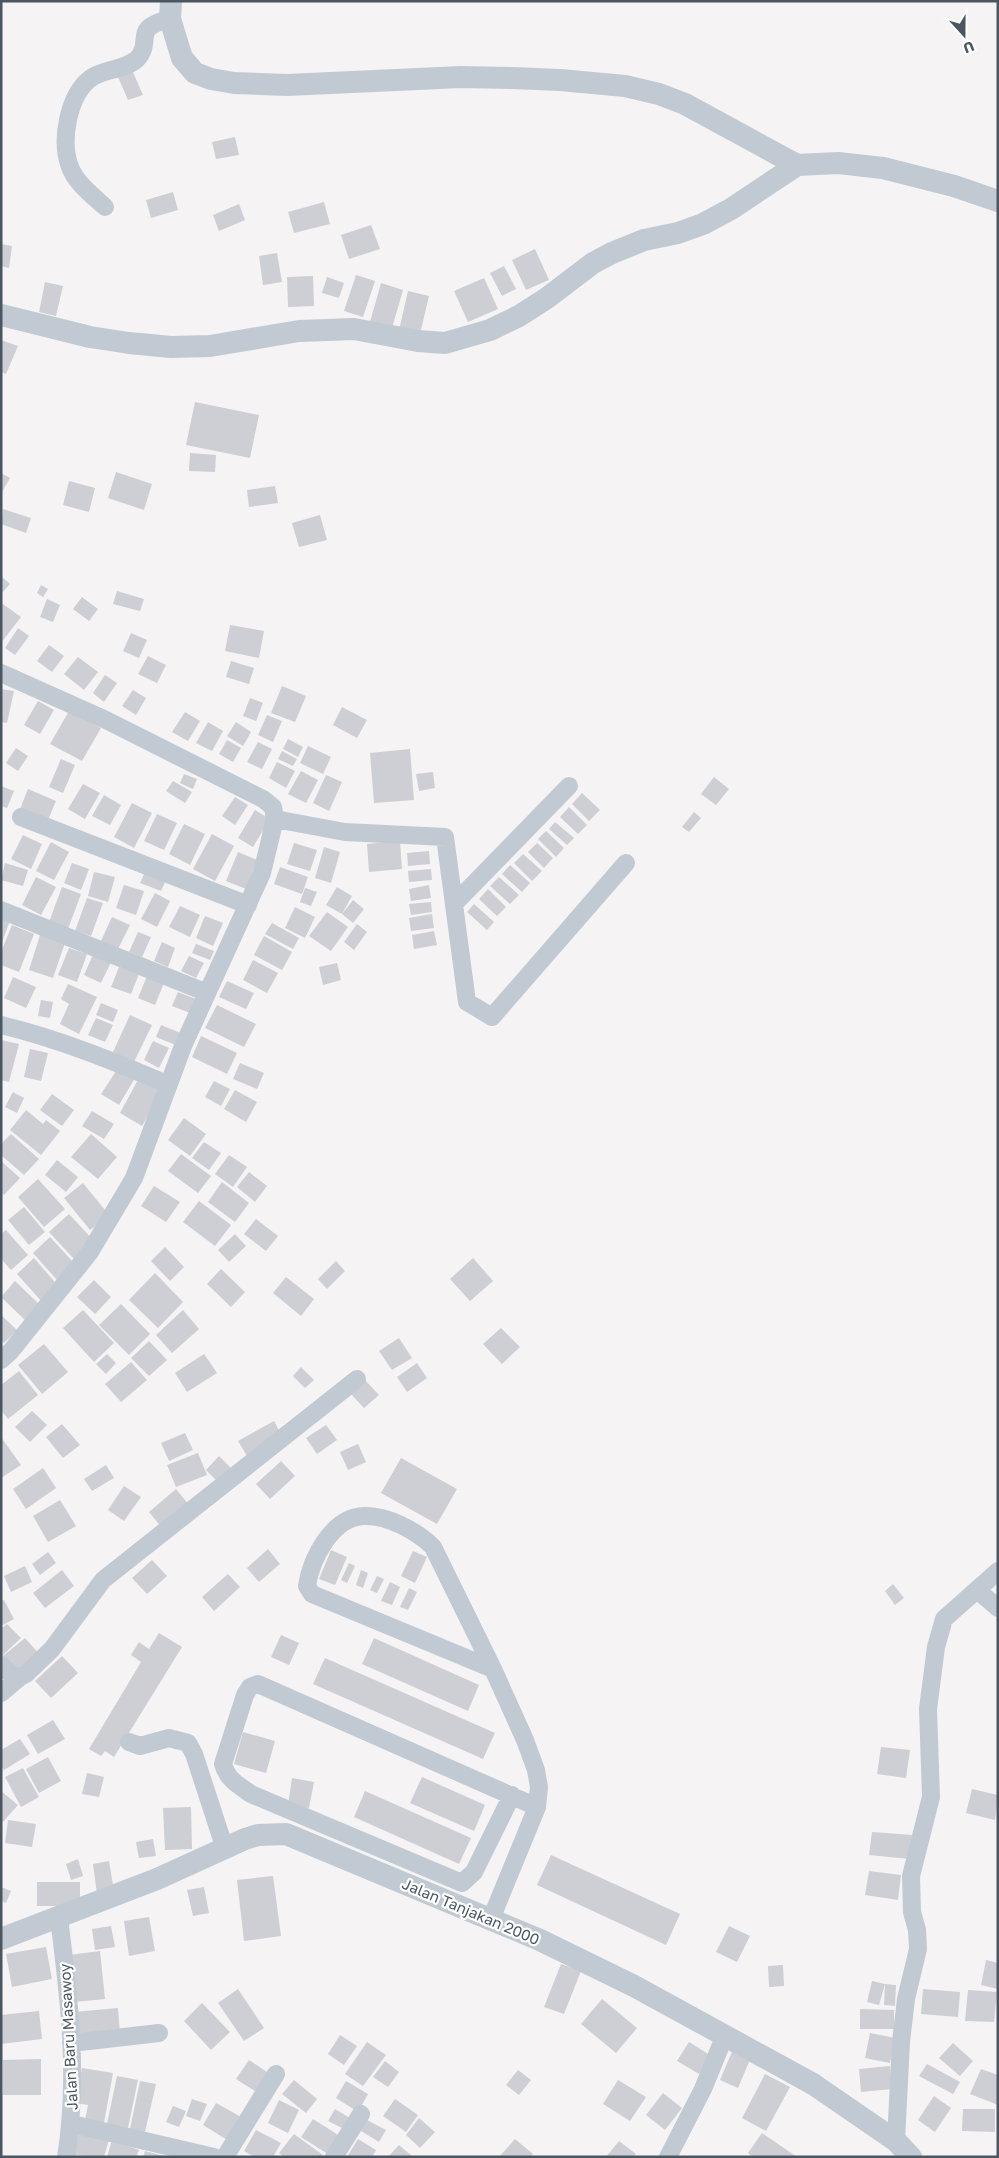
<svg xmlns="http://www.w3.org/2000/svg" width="999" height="2158" viewBox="0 0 999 2158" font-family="'Golos Text',sans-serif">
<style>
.building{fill:#cdcfd5}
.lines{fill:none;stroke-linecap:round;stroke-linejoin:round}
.minor{stroke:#c1cad2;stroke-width:18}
.tertiary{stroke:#c1cad2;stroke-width:22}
.labels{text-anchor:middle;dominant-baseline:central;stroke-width:4.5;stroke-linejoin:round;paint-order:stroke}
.street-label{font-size:15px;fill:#4a5661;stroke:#fff}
</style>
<rect width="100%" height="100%" fill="#f5f3f3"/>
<path class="building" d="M132,70l11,25 -15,5 -10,-23z
M235,137l4,18 -23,4 -4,-17z
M173,192l5,18 -27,8 -5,-18z
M324,202l6,22 -36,9 -6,-21z
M239,204l6,16 -26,11 -6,-16z
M371,225l9,24 -31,10 -8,-24z
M1,244l11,2 -3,22 -8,-2z
M535,249l14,31 -23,10 -14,-30z
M277,253l5,29 -19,3 -4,-29z
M504,266l12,23 -14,7 -12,-23z
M356,275l19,6 -12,36 -19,-6z
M313,276l1,30 -26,1 -1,-30z
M327,277l17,6 -5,15 -17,-5z
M484,278l14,31 -30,13 -14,-31z
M45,282l18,4 -7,30 -17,-4z
M381,283l22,7 -11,38 -22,-6z
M408,291l21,5 -9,38 -21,-4z
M1,340l17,6 -12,28 -5,-2z
M195,402l64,13 -9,43 -64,-13z
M190,453l26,2 -1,17 -26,-1z
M116,472l36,12 -8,26 -36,-12z
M1,473l9,5 -9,16z
M69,481l26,7 -6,24 -26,-7z
M275,486l3,17 -29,4 -2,-17z
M3,509l28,9 -5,15 -25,-9z
M320,515l7,25 -28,7 -7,-24z
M1,576l9,8 -9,10z
M41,585l7,4 -5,8 -6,-4z
M117,591l27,8 -4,12 -27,-7z
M82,597l16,12 -9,12 -16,-12z
M47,599l13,6 -7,17 -13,-5z
M3,604l18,13 -20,26v-37z
M230,625l34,6 -5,27 -34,-7z
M18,628l11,8 -14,19 -10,-7z
M131,633l16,7 -8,18 -16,-7z
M49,645l15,11 -12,16 -15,-11z
M148,656l18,9 -9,18 -19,-9z
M78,657l20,15 -14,18 -20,-16z
M231,661l23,7 -5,16 -23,-7z
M105,675l12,8 -13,19 -11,-9z
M282,686l24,10 -11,26 -24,-9z
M1,689l13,2 -7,32 -6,-1z
M133,690l13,8 -10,17 -14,-9z
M250,698l13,5 -7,18 -13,-5z
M38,701l16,9 -14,24 -16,-9z
M342,707l25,13 -10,18 -24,-13z
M69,711l32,17 -19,33 -32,-17z
M185,712l15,9 -12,20 -16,-9z
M267,715l15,6 -9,21 -15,-7z
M208,722l15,9 -11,20 -16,-8z
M236,722l15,10 -8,14 -16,-10z
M288,739l15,8 -5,10 -15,-8z
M227,740l14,8 -8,14 -14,-8z
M258,742l14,7 -10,20 -15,-7z
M308,746l23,11 -8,17 -23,-11z
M16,748l12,8 -10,15 -12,-8z
M410,749l4,51 -40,3 -4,-50z
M282,751l15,8 -4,7 -15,-7z
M61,759l14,6 -12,28 -14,-6z
M277,762l18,9 -9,17 -17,-10z
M301,771l17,9 -12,23 -18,-9z
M433,772l2,16 -16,3 -3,-17z
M184,774l13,5 -4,10 -13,-6z
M326,775l16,7 -13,29 -16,-8z
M714,777l15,12 -13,16 -15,-11z
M173,781l19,11 -7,11 -19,-12z
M83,784l17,9 -15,26 -17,-10z
M1,786l13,5 -7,17 -6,-2z
M28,789l28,12 -8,19 -28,-11z
M582,793l18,17 -11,11 -17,-17z
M104,795l17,10 -11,20 -18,-9z
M235,797l13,8 -13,20 -13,-9z
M132,803l20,10 -18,35 -20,-11z
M569,807l18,18 -9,9 -18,-17z
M255,810l15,9 -17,28 -15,-9z
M694,812l7,6 -12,14 -7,-5z
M157,814l20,9 -13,27 -20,-9z
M555,822l19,16 -7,7 -18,-16z
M184,824l21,10 -15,31 -21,-11z
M546,831l18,17 -8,9 -18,-18z
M212,834l22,12 -19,35 -22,-12z
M23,835l19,9 -11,25 -20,-10z
M400,841l2,28 -33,3 -2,-28z
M51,842l18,10 -15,28 -18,-9z
M294,843l23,7 -7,21 -23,-7z
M537,843l16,15 -9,10 -16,-16z
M324,847l16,5 -9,31 -16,-5z
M429,851l1,13 -22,2 -1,-13z
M238,852l19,8 -11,29 -20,-8z
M523,854l19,17 -10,10 -18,-18z
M5,863l23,7 -5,16 -22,-6z
M72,863l17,6 -8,21 -17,-7z
M510,865l20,18 -8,9 -20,-18z
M280,867l28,10 -6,17 -28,-10z
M431,869l1,11 -23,2 -1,-11z
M146,870l21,8 -6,13 -21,-8z
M94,872l21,5 -7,25 -20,-6z
M36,877l20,10 -15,28 -19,-10z
M499,877l20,18 -9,9 -20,-18z
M124,885l20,6 -8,24 -20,-7z
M429,885l2,13 -20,3 -2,-12z
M62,887l19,7 -13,35 -19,-7z
M337,887l15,9 -10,18 -16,-9z
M305,888l12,4 -6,14 -11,-4z
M488,889l18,18 -9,9 -18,-17z
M155,893l15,8 -13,26 -16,-8z
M87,898l16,5 -12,33 -16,-5z
M353,900l11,9 -11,14 -11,-9z
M431,902l1,10 -21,3 -2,-11z
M474,904l20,18 -7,8 -20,-18z
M180,906l20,9 -10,22 -21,-10z
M295,907l20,10 -10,21 -20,-10z
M327,912l21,15 -17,24 -22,-15z
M432,914l2,14 -23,3 -2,-13z
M1,915l10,3 -10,27z
M205,916l18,7 -10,23 -17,-8z
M112,917l18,8 -12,24 -17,-8z
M272,923l27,15 -6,11 -28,-15z
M357,924l10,8 -13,18 -10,-8z
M12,925l22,9 -15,38 -18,-7v-13z
M434,931l3,14 -23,4 -2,-14z
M41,932l25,8 -13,38 -24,-8z
M138,932l13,5 -9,20 -13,-5z
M264,936l28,16 -10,18 -28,-15z
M162,942l13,6 -7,19 -14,-6z
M196,944l18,7 -4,9 -18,-7z
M69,948l18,6 -10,28 -19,-7z
M95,950l18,8 -12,25 -17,-8z
M189,956l15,7 -8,15 -15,-7z
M253,960l25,13 -11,20 -24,-13z
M337,963l4,17 -18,5 -4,-18z
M119,967l20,7 -8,20 -20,-7z
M147,976l17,7 -9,22 -17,-7z
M13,977l23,10 -10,21 -22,-10z
M227,981l27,12 -8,16 -27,-12z
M68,984l29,13 -18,37 -19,-10 9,-20 -8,-5z
M178,992l18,7 -6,14 -18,-7z
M41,1000l12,2 -3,16 -12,-2z
M101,1003l17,7 -5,12 -17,-7z
M217,1005l39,19 -12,23 -39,-19z
M130,1015l22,10 -18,37 -21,-10z
M96,1018l17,7 -8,17 -17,-7z
M161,1025l22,9 -5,12 -22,-9z
M201,1036l36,17 -10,21 -35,-17z
M1,1040l18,4 -10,38 -8,-2z
M153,1041l16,7 -10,20 -15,-8z
M30,1049l18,4 -7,28 -17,-4z
M240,1063l24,10 -7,16 -24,-10z
M118,1068l17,10 -16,27 -18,-11z
M140,1076l23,12 -21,38 -22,-13z
M214,1081l16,8 -9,17 -16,-9z
M235,1090l22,12 -11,20 -22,-13z
M13,1092l11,6 -7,15 -12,-6z
M52,1094l22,16 -12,16 -22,-16z
M26,1110l17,14 3,-4 14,11 -19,24 -31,-25z
M92,1111l22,13 -10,15 -22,-13z
M184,1118l22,16 -16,22 -22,-16z
M11,1134l28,25 -15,16 -23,-20v-11z
M91,1134l26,23 -19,22 -27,-22z
M204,1142l17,11 -12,17 -17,-12z
M181,1154l30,22 -13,17 -30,-22z
M229,1155l18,12 -14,20 -18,-13z
M57,1160l21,17 -12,15 -21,-17z
M1,1161l19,17 -16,17 -3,-3z
M249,1172l18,14 -12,16 -18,-15z
M38,1179l27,30 -21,18 -26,-30z
M222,1182l27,21 -14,19 -27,-20z
M83,1183l26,32 -19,15 -26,-32z
M154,1186l26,16 -14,20 -25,-16z
M199,1201l32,24 -16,21 -32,-24z
M24,1207l21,25 -16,13 -21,-25z
M69,1214l26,28 -20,18 -26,-28z
M256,1219l22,17 -12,15 -22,-17z
M6,1230l22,25 -17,15 -10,-11v-25z
M235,1234l11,12 -17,16 -11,-12z
M50,1237l25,27 -18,16 -24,-27z
M165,1247l19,20 -14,14 -19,-20z
M34,1258l26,30 -17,15 -26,-29z
M473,1258l20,23 -23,20 -20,-22z
M336,1261l9,10 -18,18 -9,-10z
M221,1269l24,23 -14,15 -24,-23z
M155,1273l28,29 -25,26 -29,-28z
M286,1277l28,22 -13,17 -28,-23z
M94,1280l17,17 -16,17 -18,-17z
M15,1281l26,25 -15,15 -25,-24z
M121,1304l29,30 -21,21 -30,-30z
M83,1310l31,33 -20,19 -31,-34z
M183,1310l16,19 -27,24 -16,-18z
M1,1315l16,15 -13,13 -3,-3z
M501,1328l19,19 -18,17 -19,-20z
M399,1338l13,20 -20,12 -13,-19z
M149,1341l18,19 -18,16 -18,-18z
M44,1344l24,28 -26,22 -24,-29z
M107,1354l9,9 -10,11 -10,-10z
M204,1354l13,19 -30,19 -12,-19z
M131,1362l16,18 -26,22 -16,-18z
M417,1363l10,15 -20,14 -10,-15z
M301,1367l13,13 -9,8 -12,-12z
M19,1371l19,24 -30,24 -7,-9v-25z
M364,1379l15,16 -15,13 -15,-16z
M32,1411l15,14 -17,17 -15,-15z
M274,1421l8,15 -35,20 -9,-15z
M62,1424l18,21 -17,13 -17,-21z
M326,1425l11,15 -20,14 -11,-16z
M185,1433l8,17 -24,11 -8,-18z
M1,1437l20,28 -20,13z
M358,1444l8,18 -18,8 -8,-18z
M198,1453l9,22 -31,12 -9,-22z
M219,1456l12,12 -13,14 -12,-12z
M401,1458l56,31 -20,35 -56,-31z
M281,1461l14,15 -25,23 -14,-15z
M106,1465l8,13 -22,13 -8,-12z
M43,1468l13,20 -30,21 -13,-20z
M124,1486l17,11 -17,24 -16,-11z
M176,1489l13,16 -27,23 -13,-16z
M60,1500l16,26 -28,16 -15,-26z
M268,1549l12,15 -21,18 -12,-14z
M331,1550l16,7 -12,28 -16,-6z
M413,1551l14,6 -12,26 -14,-7z
M48,1552l8,11 -16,12 -8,-11z
M152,1560l15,16 -20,18 -15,-16z
M349,1563l6,3 -8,17 -6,-3z
M25,1566l7,16 -21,10 -7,-16z
M62,1570l12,16 -29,22 -12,-15z
M361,1570l7,3 -5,15 -7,-3z
M228,1574l12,13 -26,24 -12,-14z
M377,1576l7,3 -7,14 -7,-3z
M390,1582l10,5 -8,18 -11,-4z
M893,1584l11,14 -9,7 -10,-14z
M409,1588l8,4 -9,18 -8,-3z
M4,1600l10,19 -13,7v-25z
M7,1624l14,14 -19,18 -1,-27z
M159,1633l23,14 -68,110 -9,-6 -4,5 -12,-7 52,-87 -10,-7 8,-13 10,7z
M281,1635l18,8 -10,22 -18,-8z
M25,1638l17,19 -21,19 -18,-20z
M374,1638l105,47 -11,26 -106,-47z
M62,1656l16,17 -27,25 -16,-17z
M325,1658l170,75 -12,26 -170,-75z
M53,1720l12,19 -27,15 -11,-19z
M243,1732l32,9 -9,32 -32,-9z
M20,1739l10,15 -26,16 -3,-4v-16z
M881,1747l29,3 -4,28 -29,-4z
M48,1757l13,24 -22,12 -13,-24z
M23,1768l16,29 -18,10 -16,-30z
M87,1773l17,4 -5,20 -17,-3z
M422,1777l63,28 -11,26 -64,-28z
M292,1778l22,4 -5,26 -21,-3z
M972,1789l26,6 -3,25 -29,-7z
M1,1791l17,14 -17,19z
M365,1791l106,47 -12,26 -105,-47z
M191,1807l1,42 -27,1 -2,-42z
M8,1820l28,4 -4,23 -27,-4z
M872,1832l40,3 -2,24 -41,-4z
M153,1839l3,17 -17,2 -3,-16z
M551,1855l129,59 -14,31 -129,-60z
M78,1859l5,17 -12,4 -5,-16z
M109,1861l5,30 -17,3 -4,-30z
M869,1871l32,4 -3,25 -33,-5z
M273,1876l8,60 -37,5 -7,-61z
M37,1882h43v24h-43z
M1,1887l10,4 -5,12 -5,-2z
M204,1887l5,26 -16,3 -6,-26z
M149,1917l6,34 -26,5 -5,-35z
M111,1926l4,21 -20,3 -3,-21z
M729,1926l21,10 -13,26 -21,-10z
M46,1947l6,32 -40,8 -6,-33z
M100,1951l5,48 -31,3 -5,-47z
M986,1960l12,3v26l-17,-4z
M561,1964l20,7 -17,43 -20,-7z
M783,1965l1,21 -15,1 -1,-21z
M872,1981l13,3 -6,21 -12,-3z
M885,1984l11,1 -1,21 -11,-1z
M238,1989l26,39 -20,13 -26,-38z
M923,1989l37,3 -2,25 -37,-3z
M968,1990l29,2 -3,30 -29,-1z
M602,1999l35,29 -21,25 -35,-29z
M202,2003l28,29 -19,18 -27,-29z
M118,2008l2,25 -44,3 -2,-24z
M860,2009l34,1v19h-34z
M39,2011l3,28 -41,5v-29z
M870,2033l25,5 -5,25 -25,-5z
M340,2035l17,11 -13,19 -16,-11z
M367,2042l19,13 -23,31 -18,-12z
M689,2042l21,13 -11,19 -22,-13z
M953,2043l20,18 -13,15 -21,-18z
M734,2047l18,8 -14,33 -18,-8z
M41,2059v36h-38v-35z
M249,2060l21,14 -12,19 -22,-14z
M385,2061l14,11 -11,15 -15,-10z
M927,2064l33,18 -7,12 -34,-18z
M890,2066l2,23 -31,3 -2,-23z
M82,2068l31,5 -9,50 -19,-3 3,-15 -12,-2z
M981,2069l17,6v30l-28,-11z
M518,2070l13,10 -12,15 -13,-10z
M765,2074l25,13 -24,44 -24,-13z
M117,2076l21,4 -10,48 -21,-4z
M294,2080l23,19 -11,14 -24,-19z
M618,2080l28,17 -16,24 -27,-17z
M140,2081l16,3 -11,48 -15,-3z
M346,2081l22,13 -10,18 -22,-14z
M663,2093l19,15 -17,22 -19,-15z
M934,2096l17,12 -16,24 -17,-12z
M192,2099l15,5 -7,17 -14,-5z
M395,2099l23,16 -12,17 -23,-16z
M279,2100l20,10 -11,23 -20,-10z
M216,2103l27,15 -14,23 -26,-16z
M173,2106l13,5 -7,16 -13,-5z
M335,2109l15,9 -6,11 -16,-8z
M963,2109h32v23l-33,-1z
M419,2118l16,14 -15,16 -14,-13z
M313,2119l30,19 -12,18 -30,-19z
M367,2120l19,10 -7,12 -18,-11z
M77,2130l32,9 -5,18 -35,-2z
M256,2130l25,13 -8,14h-18l-11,-6z
M762,2133l35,24h-44l-5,-4z
M294,2134l29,21 -1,2h-38l-5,-4z
M358,2139l18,11 -4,7h-25z
M515,2139l18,15 -2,3h-32z
M112,2140l27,10 -3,7h-29z
M619,2141l17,13 -3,3h-27z
M399,2145l14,12h-25z
M145,2151l19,5v1h-21z"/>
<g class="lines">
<path class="minor" d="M105,207c-13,-12 -29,-24 -35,-40 -10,-26 -2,-72 21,-89 13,-9 34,-8 46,-19 17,-18 -7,-31 33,-40
M1,673l105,47 157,79 10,8 2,12 -13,54 -79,173 -49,132 -44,74 -79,99 -10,9
M21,817l227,88
M275,819l70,13 100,5 22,165 25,15 134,-154
M454,904l115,-118
M1,910l204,82
M1,1025c58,14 112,36 166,59
M977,1590l21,18
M1,1665l11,10 8,2 6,-3 26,-25 51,-69 254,-201
M1,1693l19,-16
M129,1742l11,4 29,-8 19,5 6,11 31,95
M512,1795l-38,77 -12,11 -211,-89c-13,-9 -24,-15 -28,-30l22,-69 5,-8 8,-3 279,123
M59,1918c10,79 20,159 7,239
M491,1919l46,-112 2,-20 -3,-17 -11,-30 -32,-71 -60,-122c-16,-16 -46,-32 -69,-31 -32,1 -53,43 -57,70l5,8 181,75
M71,2043l88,-10
M72,2124l142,33
M896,2141l5,-99 5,-43 12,-50 -1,-19 -5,-18 -1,-36 20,-79 -3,-88 8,-62 8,-28 54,-48
M225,2157l51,-83
M334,2157l27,-43
M668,2157l35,-68 22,-54"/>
<path class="tertiary" d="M171,1l-1,18 12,39 13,15 16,6 23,4 53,2 174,-8 51,1 48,2 65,6 34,8 26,10 112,61
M1,315l89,22 39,6 42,4 39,-1 89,-15 55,-2 64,12 27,2 45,-13 29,-14 28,-18 46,-35 19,-10 32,-13 34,-7 25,-9 28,-15 66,-44 41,-2 45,5 71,18 44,15
M1,1939l156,-60 88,-40 13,-4 28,-1 254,106 94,46 179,98 83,57 15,16"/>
</g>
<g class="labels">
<g class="street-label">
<text transform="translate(471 1911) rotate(23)">Jalan Tanjakan 2000</text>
<text transform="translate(68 2037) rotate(-93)">Jalan Baru Masawoy</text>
</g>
</g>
<rect width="999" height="2158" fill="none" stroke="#4a5661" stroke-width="5"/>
<g transform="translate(964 35) rotate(159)" stroke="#ffffff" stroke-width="4" paint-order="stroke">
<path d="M0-4L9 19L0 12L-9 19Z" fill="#4a5661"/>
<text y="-8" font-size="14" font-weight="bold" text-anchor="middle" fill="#4a5661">U</text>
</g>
</svg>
